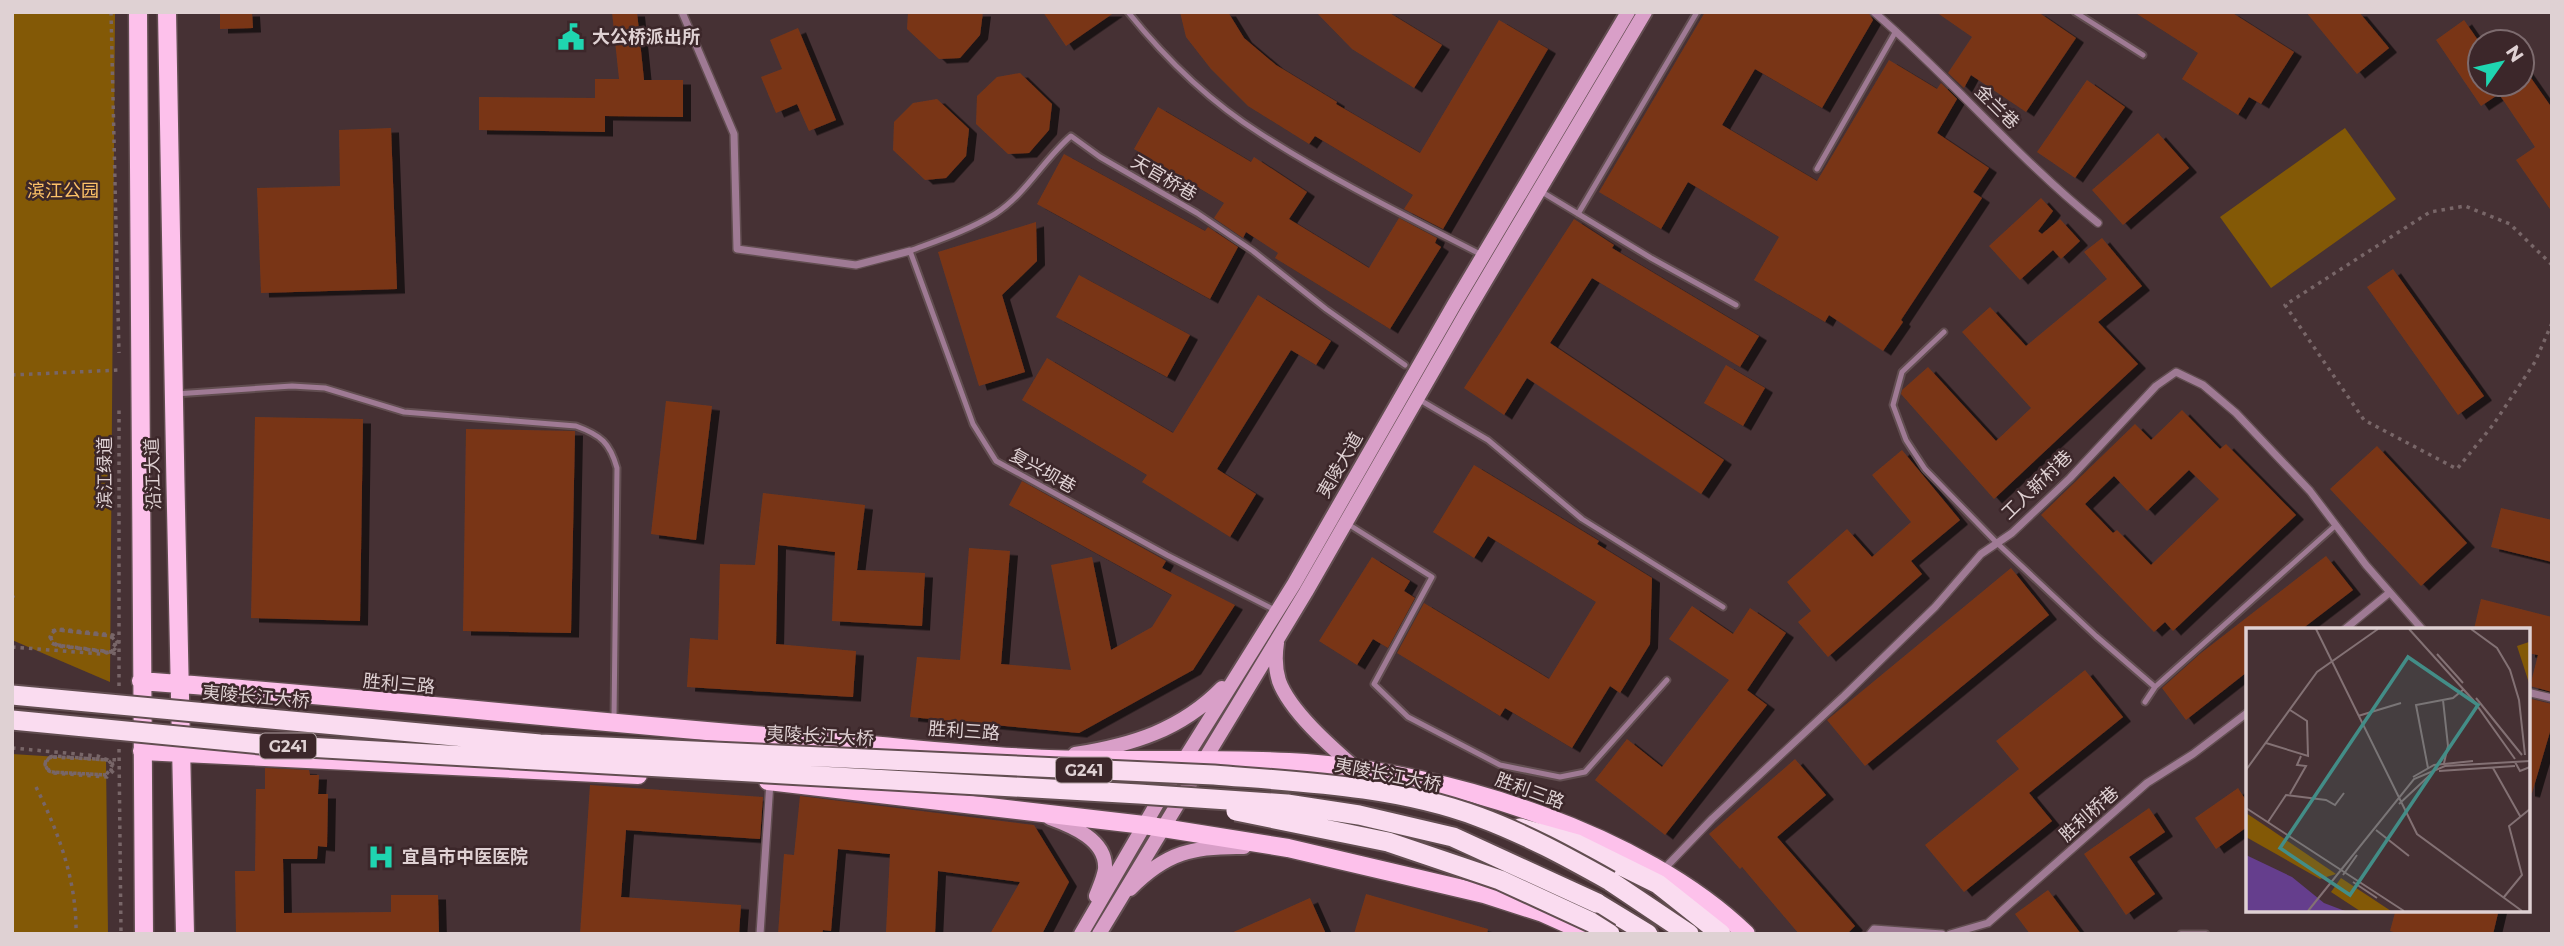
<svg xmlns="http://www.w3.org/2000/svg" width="2564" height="946" viewBox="0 0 2564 946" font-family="Montserrat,'Noto Sans SC',sans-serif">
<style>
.green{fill:#835906}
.building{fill:#793618;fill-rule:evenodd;filter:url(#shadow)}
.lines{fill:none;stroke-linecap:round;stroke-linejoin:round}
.service-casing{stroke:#624e51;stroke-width:9}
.minor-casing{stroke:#624e51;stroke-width:10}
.secondary-casing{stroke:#624e51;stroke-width:18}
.primary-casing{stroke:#624e51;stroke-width:21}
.trunk-casing{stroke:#624e51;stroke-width:23}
.path{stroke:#786668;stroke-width:3.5;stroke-dasharray:3.5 5;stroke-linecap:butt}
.service{stroke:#9f7a94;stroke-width:5}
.minor{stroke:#9f7a94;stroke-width:7}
.secondary{stroke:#d99fc8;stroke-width:14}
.primary{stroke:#fdc1eb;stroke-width:18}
.trunk{stroke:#fadcf0;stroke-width:19}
.trunk-bridge-casing{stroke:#624e51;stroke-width:23;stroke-linecap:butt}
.path-bridge{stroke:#786668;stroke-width:3.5;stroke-dasharray:3.5 5;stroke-linecap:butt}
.trunk-bridge{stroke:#fadcf0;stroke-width:19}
.labels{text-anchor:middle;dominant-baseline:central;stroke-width:5;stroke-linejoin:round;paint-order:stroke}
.shield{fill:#3c272a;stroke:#ae9ea0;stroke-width:2}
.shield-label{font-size:16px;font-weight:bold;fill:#dfd1d3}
.poi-label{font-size:18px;font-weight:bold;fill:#dfd1d3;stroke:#3c272a;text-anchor:start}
.street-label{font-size:18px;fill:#dfd1d3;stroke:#3c272a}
.park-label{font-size:18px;fill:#fec268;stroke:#3c272a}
.inset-road{fill:none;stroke:#837174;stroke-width:2}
.view{fill:#438d87;fill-opacity:0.15;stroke:#438d87;stroke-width:3.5}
.inset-edge{fill:none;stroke:#dfd1d3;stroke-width:3.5}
</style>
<defs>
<filter id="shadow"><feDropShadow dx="8" dy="4.5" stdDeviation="0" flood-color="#0009"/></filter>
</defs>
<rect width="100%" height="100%" fill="#463134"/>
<path class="green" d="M12,12h103l-5,670 -98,-42z
M2345,128l51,71 -125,89 -51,-71z
M12,754l94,6 2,174h-96z"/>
<path class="building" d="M220,12h32l1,16 -33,1z
M612,12h25l7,68h39v37l-78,-1v16l-126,-2v-33l116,1v-19h24z
M908,12h75l-3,23 -20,23 -21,1 -32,-30z
M1043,12h72l-49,34z
M1180,12h48l16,26 32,27 61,37 -1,2 84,49 79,-133 49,29 -105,180 -39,-20 9,-14 -98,-59 -6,8 -61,-38 -37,-37 -25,-32z
M1316,12h72l54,33 -28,43 -62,-39z
M1705,12h163l5,8 -51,88 -67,-39 -33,56 95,56 72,-121 48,29 4,-6 16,16 -20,34 52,35 -16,24 9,6 -81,122 2,2 -20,29 -54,-36 -4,7 -71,-42 25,-43 -91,-55 -27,47 -62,-37z
M1936,12h102l38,26 -50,74 -55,-37 -7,13 -16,-15 24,-36z
M2134,12h97l63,40 -33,52 -12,-7 -11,18 -56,-36 16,-26z
M2306,12h53l30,36 -32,26z
M2464,20l16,23v41h42v-19l30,43v104l-36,-52 19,-13 -36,-53 -18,12 -45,-66z
M798,28l38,92 -27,11 -12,-27 -21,9 -15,-36 21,-8 -12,-29z
M1020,73l32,31 -3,26 -20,23 -21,1 -32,-30 1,-28 20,-19z
M2087,80l38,27 -50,71 -38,-26z
M937,99l32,30 -3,27 -20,22 -21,2 -32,-30 1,-28 19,-19z
M1158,107l93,55 3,-5 53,35 -18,27 80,49 30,-50 38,20 -2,5 6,4 -51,82 -115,-71 3,-5 -32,-21 -3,6 -29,-20 10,-15 -90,-54z
M391,128l6,161 -136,4 -4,-105 83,-2 -1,-56z
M2158,133l31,35 -66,57 -31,-35z
M1064,154l141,77 3,-4 30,20 -28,52 -173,-95z
M2041,198l12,13 -15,20 4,3 18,-15 20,22 -19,18 -8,-9 -33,30 -31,-34z
M1574,219l40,26 -2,3 147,88 -19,31 -148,-89 -42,65 174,117 -23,34 -174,-116 -23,37 -40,-27z
M1036,222l1,39 -35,34 23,77 -46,14 -41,-134z
M2102,238l40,48 -44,36 40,42 -144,135 -93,-105 1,-4 26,-23 68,74 35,-33 -69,-76 28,-25 36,39 81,-67 -23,-27z
M2393,269l91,127 -26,19 -91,-128z
M1079,275l111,60 -23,42 -111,-60z
M1258,295l73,46 -15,24 -25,-15 -74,119 39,25 -26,43 -88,-55 5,-7 -125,-75 25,-42 126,75z
M1726,365l39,23 -22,38 -39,-23z
M666,401l46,5 -16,134 -45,-6z
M2182,410l38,39 6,-5 70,71 -123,116 -8,-9 -11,10 -113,-117 94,-91 16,16zM2189,470l30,29 -68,66 -34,-35 -4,3 -28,-29 29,-28 33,35z
M255,417l108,2 -3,202 -109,-3z
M466,429l109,2 -4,202 -108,-2z
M2377,446l90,97 -46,43 -91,-97z
M1902,450l58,70 -49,41 11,13 -94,83 -30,-35 13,-11 -24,-29 60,-53 25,28 39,-35 -39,-47z
M1474,465l125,76 -2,3 55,34 -2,66 -30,49 -10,-7 -38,62 -67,-40 -5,8 -103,-63 27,-50 125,76 47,-77 -108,-66 -14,22 -41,-26z
M1022,481l144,80 -4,7 73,37 -42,65 -114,63 -169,-16 7,-60 43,3 9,-112 41,3 -9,113 70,6 -20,-105 41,-8 19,93 41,-23 20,-32 -163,-90z
M763,493l102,12 -8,65 68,3 -3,53 -90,-5 3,-69 -57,-7 -2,99 80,7 -3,46 -166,-10 3,-49 28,2 2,-76 35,1z
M2501,508l51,12v42l-61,-15z
M2326,556l27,34 -51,39h-55v43l-61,48 -24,-32 39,-35z
M1372,557l38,24 -6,10 11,7 -27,50 -15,-9 -16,26 -38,-24z
M2011,568l38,47 -184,151 -38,-46z
M2481,599l71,18v75l-22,-6 8,-31 -11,-2v-24h-53z
M1692,606l41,28 17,-26 36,25 -39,57 20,15 -102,130 -70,-55 32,-41 35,28 67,-87 -60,-41z
M2085,670l38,47 -94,76 23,28 -88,71 -39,-47 94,-76 -23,-28z
M2527,698l25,6v21l-20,68 -5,-1z
M1795,759l31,36 -49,42 78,89 -8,8h-48l-57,-67 -2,2 -31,-35z
M265,768l44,2 1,5h9l-1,19h10l-1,53 -9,-1 -1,13h-34l1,54 107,-1v-17h47l1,39h-203l-1,-63h20l1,-82h9z
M590,785l173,12 -3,42 -134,-9 -5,67 120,8 -2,29h-159z
M2238,788l9,14v25l-31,22 -21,-31z
M800,796l234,29 35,57 -27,52h-52l30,-52 -82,-11 -3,63 -49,-2 4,-78 -52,-5 -7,82 -8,-1 -1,4h-44l6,-80 10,1z
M2149,808l16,24 -36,25 26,37 -29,21 -42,-61z
M2048,890l33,44h-51l-15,-20z
M1366,894l122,35 -1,5h-133z
M1310,898l16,36h-97z
M2396,909h103l-6,25h-92l-11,-3z"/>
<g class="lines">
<defs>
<path id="service" d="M1128,12c37,46 82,90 133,122 70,45 145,82 219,120
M2075,12l68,43
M1817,169l79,-138
M1542,192l109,66 85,47
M1578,214l119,-202
M1944,332l-42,40 -9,33 13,35 19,29 72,74 99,93 59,51
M175,394l117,-8 33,2 79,24 172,14c25,9 34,17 41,42l-3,250
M1420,400l68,40 94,79 141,88
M1348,524l84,53 -58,107 34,33 92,48 60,12 25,-5 82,-92
M1277,611l-110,-56 -171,-94 -23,-37 -63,-173c29,-11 59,-21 85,-37 31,-20 49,-55 76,-78l29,21 97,56 56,38 73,58 79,56
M2145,702l10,-15 181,-162
M2181,934h25"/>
<path id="minor" d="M682,12l52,122 3,115 119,16 54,-14
M1874,12c78,67 144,147 224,211
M2345,629l44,-36
M2527,692l25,6
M1663,870l49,-51 132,-123 91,-89 46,-53 31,-21 58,-55 86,-92 20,-14 27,13 33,28 74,78 56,74 56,64
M760,934l10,-152
M1870,934l4,-5 68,5
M1950,934l38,-11 159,-140 46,-29 54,-41"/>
<path id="secondary" d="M1277,643c-2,13 -2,25 2,38 11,30 51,65 75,86
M1075,754c57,-9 106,-24 147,-66
M1050,818c22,8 57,22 55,51 -1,8 -6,19 -9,27
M1130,889c36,-37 64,-43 114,-42
M1081,934l78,-134 135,-216 161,-281 173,-291
M1099,934l207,-342 162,-282 177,-298"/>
<path id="primary" d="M138,12l6,922
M167,12c4,307 12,615 18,922
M141,681c229,17 457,42 685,60 74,6 149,15 223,18 86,3 171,-2 257,4 141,10 337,71 440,171
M142,751l496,24
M768,781l376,44 144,23 196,46 59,19 47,21"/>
<path id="trunk" d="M1520,828l57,16 81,40 63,50
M1610,881l79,53
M1597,903l51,31"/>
</defs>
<use href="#service" class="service-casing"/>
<use href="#minor" class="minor-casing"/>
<use href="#secondary" class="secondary-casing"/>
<use href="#primary" class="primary-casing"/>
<use href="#trunk" class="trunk-casing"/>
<path class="path" d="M111,12l8,341
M2552,265l-42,-41 -45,-18 -35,6 -145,93 79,115 93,49 36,-44 42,-63 17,-39
M12,375l107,-5
M12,595l3,5
M58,645l53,7 5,-10 -5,-6 -53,-6 -4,1 -4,6 6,8 62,9
M119,686v-280
M119,749l2,185
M53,757l67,3
M36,787c23,46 41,95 40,147"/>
<use href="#service" class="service"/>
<use href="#minor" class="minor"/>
<use href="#secondary" class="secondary"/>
<use href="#primary" class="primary"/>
<use href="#trunk" class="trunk"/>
<defs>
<path id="trunk-bridge" d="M12,695l528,49 674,31c87,7 183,11 265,42 46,17 88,40 131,64
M12,720l259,25 868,49 148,10 72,11 94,22 144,66
M1236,811l152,31 112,38 91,42 19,12"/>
</defs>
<use href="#trunk-bridge" class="trunk-bridge-casing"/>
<path class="path-bridge" d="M12,647l89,7c8,-2 15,-2 17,-11l-5,-8 -54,-6 -7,2 -2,11 7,4 54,6 5,-6 -5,-10 -52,-6h-4l-5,6 3,7 5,2
M12,748l86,8 14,6 2,8 -7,7 -54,-4 -8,-6c0,-7 2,-10 9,-11l54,4c6,5 4,12 -2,15l-53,-3c-8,-2 -9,-8 -4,-14l6,-1 53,3 4,6 -6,9 -54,-3c-4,-1 -6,-3 -7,-8l4,-6 4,-1"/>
<use href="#trunk-bridge" class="trunk-bridge"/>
</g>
<defs>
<symbol id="civic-bare" viewBox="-9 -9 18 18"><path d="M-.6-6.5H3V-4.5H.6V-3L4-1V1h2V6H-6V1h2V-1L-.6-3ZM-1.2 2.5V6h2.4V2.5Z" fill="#1fd5b0" stroke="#3c272a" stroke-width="2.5" paint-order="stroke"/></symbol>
<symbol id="hospital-bare" viewBox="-9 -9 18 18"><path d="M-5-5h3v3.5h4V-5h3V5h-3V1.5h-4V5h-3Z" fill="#1fd5b0" stroke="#3c272a" stroke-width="2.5" paint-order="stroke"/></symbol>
</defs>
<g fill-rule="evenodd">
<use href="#civic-bare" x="552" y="18" width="38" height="38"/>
<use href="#hospital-bare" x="362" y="838" width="38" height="38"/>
</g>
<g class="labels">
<g class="shield">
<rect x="260" y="733.5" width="56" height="25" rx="5"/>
<rect x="1056" y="757.5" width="56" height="25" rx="5"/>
</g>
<g class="shield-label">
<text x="288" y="746">G241</text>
<text x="1084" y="770">G241</text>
</g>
<g class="poi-label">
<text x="592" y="37">大公桥派出所</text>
<text x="402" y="857">宜昌市中医医院</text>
</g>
<g class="street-label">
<text transform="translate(1997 107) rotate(45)">金兰巷</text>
<text transform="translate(1164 178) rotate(30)">天官桥巷</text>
<text transform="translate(1340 465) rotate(-60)">夷陵大道</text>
<text transform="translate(1043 471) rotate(29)">复兴坝巷</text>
<text transform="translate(105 473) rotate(-90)">滨江绿道</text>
<text transform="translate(153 474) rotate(-92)">沿江大道</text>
<text transform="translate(2037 485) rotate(-44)">工人新村巷</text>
<text transform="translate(399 684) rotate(5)">胜利三路</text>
<text transform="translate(256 697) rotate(5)">夷陵长江大桥</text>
<text transform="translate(964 731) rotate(4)">胜利三路</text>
<text transform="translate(820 736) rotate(3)">夷陵长江大桥</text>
<text transform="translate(1388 775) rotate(11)">夷陵长江大桥</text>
<text transform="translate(1530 791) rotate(20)">胜利三路</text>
<text transform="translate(2089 814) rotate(-42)">胜利桥巷</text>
</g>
<g class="park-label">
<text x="63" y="191">滨江公园</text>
</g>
</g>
<g transform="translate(2246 628)">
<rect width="284" height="284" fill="#463134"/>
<path d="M283,14h1l-1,41 -12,-37zM0,185l24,16 66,45 -16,5 -74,-42zM95,250l50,33h-31l-29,-19z" fill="#835906"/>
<path d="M0,227l46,22 32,26 21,8h-99z" fill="#653e8d"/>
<path class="inset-road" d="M70,1l101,205 105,77M163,1l64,71 42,59M225,1l26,19 13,22 9,30 6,55M191,26l26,29M230,70l46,57M197,72l5,46 -4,17M112,88l43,-13M20,115l42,13 -1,-35 -17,-11M269,134l5,9 10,-4M182,140l-12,-63 37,-7 11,-9M247,140l27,48M0,142l71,-98 61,-43M193,143l76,-5M167,149l21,-12 39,-4M44,166l16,-28 -9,-1 4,-9M153,176l31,-29M0,180l158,103M22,194l18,-27 40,5 9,5 9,-12M130,202l33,26M97,247l14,-20M107,254l24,16M258,269l18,-22 -13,-49 21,-17M62,283l106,-132 31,-13 85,-5"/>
<path class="view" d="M162,29l70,48 -128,190 -70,-47z"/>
<rect width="284" height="284" class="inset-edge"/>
</g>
<rect width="2564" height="946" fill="none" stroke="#dfd1d3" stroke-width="28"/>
<g transform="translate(2501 63) rotate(56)"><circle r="33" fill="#3c272a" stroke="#7d6b6e" stroke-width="2"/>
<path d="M0-5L12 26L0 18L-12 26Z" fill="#1fd5b0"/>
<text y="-10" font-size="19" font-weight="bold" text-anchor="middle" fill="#dfd1d3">N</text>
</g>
</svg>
